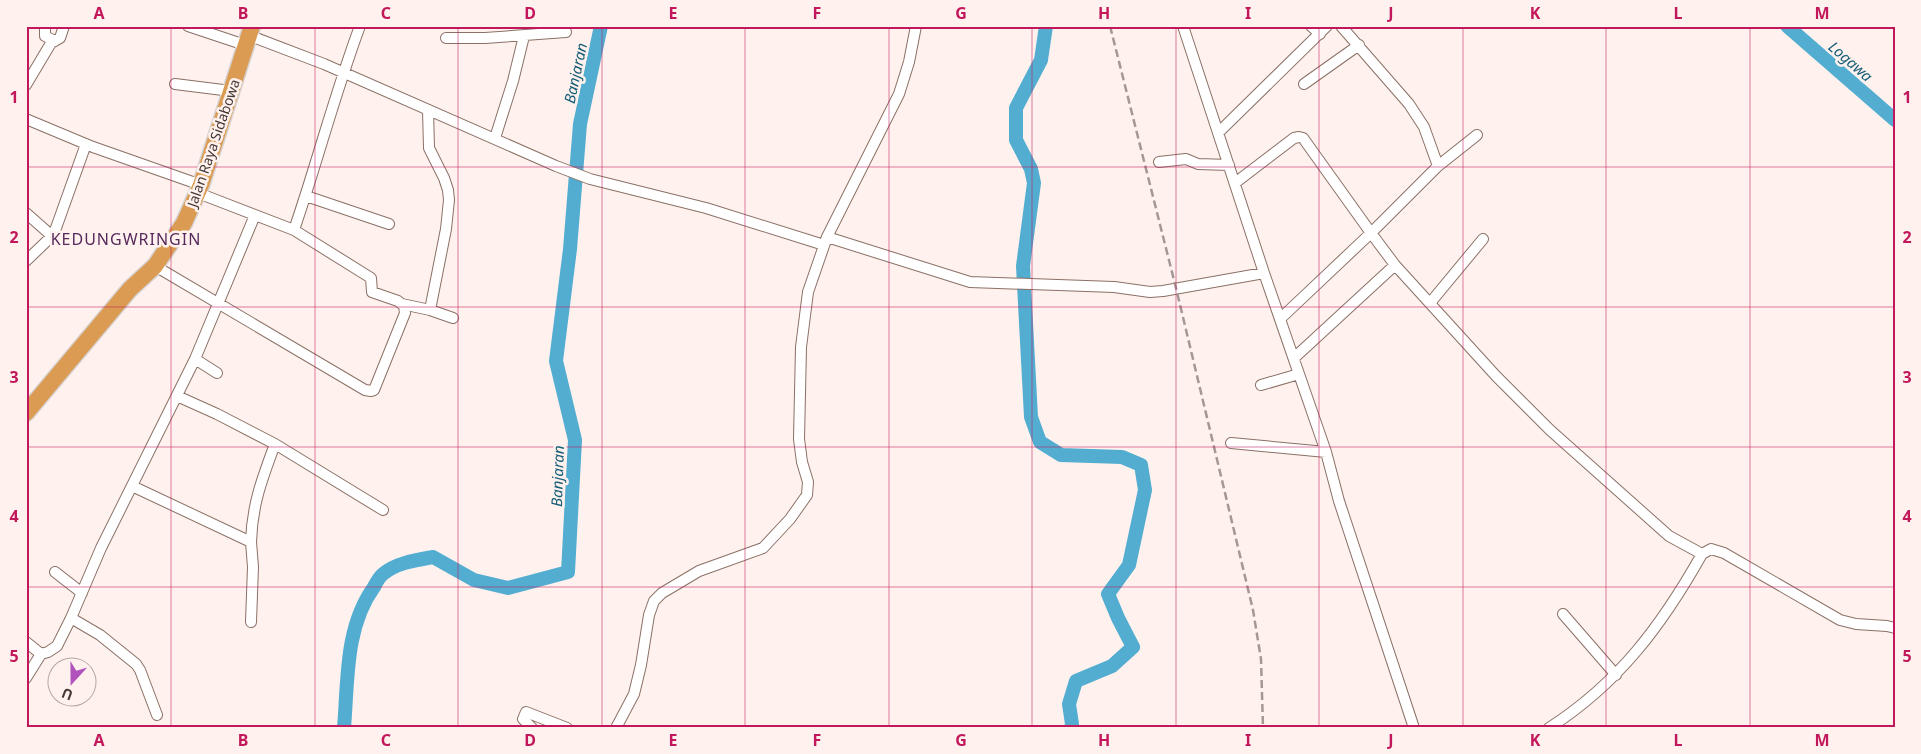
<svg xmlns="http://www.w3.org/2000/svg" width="1921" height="754" viewBox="0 0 1921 754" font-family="'Noto Sans',sans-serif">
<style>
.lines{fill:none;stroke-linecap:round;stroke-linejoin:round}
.river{stroke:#53add0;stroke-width:14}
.minor-casing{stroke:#8b7066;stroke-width:12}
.trunk-casing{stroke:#d6d3d3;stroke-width:19}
.minor{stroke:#fff;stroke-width:10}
.trunk{stroke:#db9b52;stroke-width:16}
.rail{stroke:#a49894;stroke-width:2.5;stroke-dasharray:8 4;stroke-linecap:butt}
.grid{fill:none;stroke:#c2185b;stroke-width:1;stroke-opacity:0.55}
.labels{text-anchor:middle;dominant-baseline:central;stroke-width:5;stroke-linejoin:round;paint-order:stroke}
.street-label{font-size:14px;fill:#453935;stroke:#fff2ee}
.water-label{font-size:15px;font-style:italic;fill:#155d76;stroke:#fff2ee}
.quarter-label{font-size:16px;letter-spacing:1px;fill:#57295c;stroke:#fff2ee}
.neatline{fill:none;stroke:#c2185b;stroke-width:2}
.grid-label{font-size:16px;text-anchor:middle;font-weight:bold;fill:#c2185b}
</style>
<rect width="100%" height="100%" fill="#fff2ee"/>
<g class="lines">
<path class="river" d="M1046,26l-5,34 -25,48v32l15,29 3,14 -11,83 8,151 9,25 21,13 61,2 19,8 4,25 -16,75 -21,29 10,24 15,29 -21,19 -36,15 -7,23 3,20 -1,4
M1787,26l108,94
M344,728c4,-48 1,-101 30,-141 2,-4 5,-10 9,-13 13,-11 33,-14 50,-17l41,23 34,8 60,-16 7,-132 -19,-79 14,-112 10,-125 21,-98"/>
<defs>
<path id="minor" d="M45,26v10l10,5
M188,26l57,19
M1183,26l81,247 62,179 13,49 75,227
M1311,26l9,8
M1341,26l68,78 15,23 14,39
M248,35l76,29 232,102 34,13 116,29 118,37
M446,38h39l81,-6
M175,84l56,7
M1304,84l55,-39
M26,85l25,-42 9,-5 4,-12
M428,110l1,38 15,30 4,12 1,10 -3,29 -16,81
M26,119l67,28 108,38
M1219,132l108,-106
M495,138l18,-57 11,-45
M1159,162l27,-3 12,5 31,1
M1235,183l59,-45 5,-1 4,1 68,95 67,-67 39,-31
M198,193l96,37c23,-67 41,-137 66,-204
M306,196l83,28
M26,213l26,23
M827,237l143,45 144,5 36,5 13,-1 101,-18
M26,261l26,-25 4,-8 30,-84
M155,266l210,124 6,1 3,-1 31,-77 -1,-7 -6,-5 -26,-9 -1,-14 -77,-48
M1430,303l53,-64
M402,304l28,6 23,8
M1280,319l91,-86 24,32 101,111 54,54 119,106 33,18
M1294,358l101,-93
M195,359l22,14
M1261,385l38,-11
M177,396l40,18 58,30c-13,35 -23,61 -24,98
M1231,443l95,9
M275,444l108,66
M132,486l119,56 2,25 -2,55
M55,572l27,21
M1563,614l53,61
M71,618l29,17 36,29 4,6 17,45
M26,642l15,12 -15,24
M41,654l7,-2 9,-6 14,-28 30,-70 94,-189 60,-144
M532,728l-9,-9 3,-7 41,16
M616,728l18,-34 7,-29 8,-50 5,-14 8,-8 37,-22 64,-23 27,-29 17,-24 1,-13 -6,-20 -3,-23 2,-92 7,-55 19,-55 72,-143 10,-32 7,-36
M1549,728c70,-45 113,-103 153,-174l9,-5 13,4 116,67 16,4 31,2 8,2"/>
<path id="trunk" d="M26,413l104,-124 25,-23 29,-43 17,-38 51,-159"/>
</defs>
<use href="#minor" class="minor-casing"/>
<use href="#trunk" class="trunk-casing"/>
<use href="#minor" class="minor"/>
<use href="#trunk" class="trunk"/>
<path class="rail" d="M1110,26l66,262 77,322 8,49 2,69"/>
</g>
<path class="grid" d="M171,26v702M315,26v702M458,26v702M602,26v702M745,26v702M889,26v702M1032,26v702M1176,26v702M1319,26v702M1463,26v702M1606,26v702M1750,26v702M26,167h1869M26,307h1869M26,447h1869M26,587h1869"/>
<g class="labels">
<g class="street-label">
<text transform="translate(213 143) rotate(-71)">Jalan Raya Sidabowa</text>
</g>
<g class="water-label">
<text transform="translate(1851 61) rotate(41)">Logawa</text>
<text transform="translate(575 73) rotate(-78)">Banjaran</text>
<text transform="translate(557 476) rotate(-88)">Banjaran</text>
</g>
<g class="quarter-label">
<text x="126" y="239">KEDUNGWRINGIN</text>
</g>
</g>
<rect width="1921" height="754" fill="none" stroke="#fff2ee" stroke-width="55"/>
<g transform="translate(72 682) rotate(201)"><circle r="24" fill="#fff2ee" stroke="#b5a8a4"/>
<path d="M0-4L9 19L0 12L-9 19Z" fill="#b153bc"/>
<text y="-8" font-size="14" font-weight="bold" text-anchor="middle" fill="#453935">U</text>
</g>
<rect x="28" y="28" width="1866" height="698" class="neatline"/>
<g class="grid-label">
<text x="99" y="19">A</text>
<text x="243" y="19">B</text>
<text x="386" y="19">C</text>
<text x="530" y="19">D</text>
<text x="673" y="19">E</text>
<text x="817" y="19">F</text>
<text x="961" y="19">G</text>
<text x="1104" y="19">H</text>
<text x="1248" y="19">I</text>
<text x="1391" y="19">J</text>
<text x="1535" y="19">K</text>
<text x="1678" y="19">L</text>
<text x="1822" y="19">M</text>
<text x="14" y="103">1</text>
<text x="1907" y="103">1</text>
<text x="14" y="243">2</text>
<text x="1907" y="243">2</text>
<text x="14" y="383">3</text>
<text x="1907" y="383">3</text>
<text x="14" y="522">4</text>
<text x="1907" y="522">4</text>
<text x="14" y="662">5</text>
<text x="1907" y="662">5</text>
<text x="99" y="746">A</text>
<text x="243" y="746">B</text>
<text x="386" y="746">C</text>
<text x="530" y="746">D</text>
<text x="673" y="746">E</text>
<text x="817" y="746">F</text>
<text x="961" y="746">G</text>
<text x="1104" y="746">H</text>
<text x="1248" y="746">I</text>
<text x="1391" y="746">J</text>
<text x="1535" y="746">K</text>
<text x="1678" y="746">L</text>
<text x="1822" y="746">M</text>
</g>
</svg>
